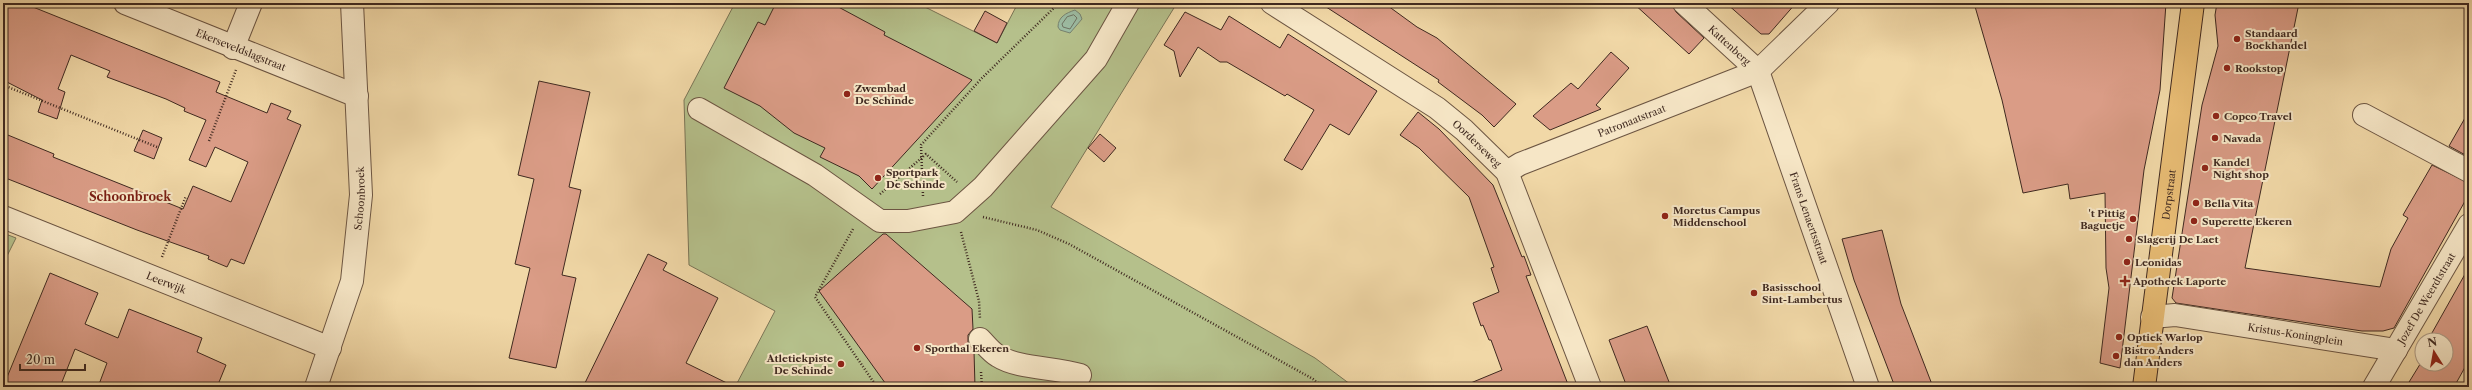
<svg xmlns="http://www.w3.org/2000/svg" width="2472" height="390" viewBox="0 0 2472 390" font-family="'Libre Caslon Text',serif">
<style>
.green{fill:#b5c08b;stroke:#7a7456}
.water{fill:#9cbba2;stroke:#77816e}
.lines{fill:none;stroke-linecap:round;stroke-linejoin:round}
.shore{stroke:#6e7261;stroke-width:1}
.building{fill:#da9c86;stroke:#3f2920}
.minor-casing{stroke:#6c5542;stroke-width:24}
.major-casing{stroke:#3f2920;stroke-width:24}
.path{stroke:#3f2920;stroke-width:2.5;stroke-dasharray:1 2;stroke-linecap:butt}
.minor{stroke:#f6e6c6;stroke-width:22}
.major{stroke:#e8bc74;stroke-width:22}
.poi-dot{fill:#8f2418;stroke:#f6e6c6;stroke-width:1.5}
.labels{text-anchor:middle;dominant-baseline:central;stroke-width:4;stroke-linejoin:round;paint-order:stroke}
.poi-label{font-size:10px;font-weight:bold;fill:#3f2920;stroke:#f6e6c6;text-anchor:start}
.street-label{font-size:10px;fill:#3f2920;stroke:#f6e6c6}
.quarter-label{font-size:12px;font-weight:bold;fill:#7a1f14;stroke:#f6e6c6}
</style>
<rect width="100%" height="100%" fill="#f1d8a7"/>
<filter id="stains"><feTurbulence type="fractalNoise" baseFrequency=".005" numOctaves="4"/><feColorMatrix values="0 0 0 0 .2 0 0 0 0 .09 0 0 0 0 .02 0 0 0 .5 -.17"/></filter>
<radialGradient id="worn" r=".72"><stop offset=".6" stop-color="#630" stop-opacity="0"/><stop offset="1" stop-color="#630" stop-opacity=".3"/></radialGradient>
<path class="green" d="M735,3h182l80,40 21,-40h159l-126,204 264,151 39,29h-619l40,-76 -86,-46 -5,-165z
M3,233l13,5 -11,22 -2,-1z"/>
<path class="water" d="M1075,10l5,4 2,5 -12,14 -10,-3 -2,-3c0,-10 8,-14 17,-17z"/>
<g class="lines">
<path class="shore" d="M1074,15l3,3 -7,11 -7,-2 -1,-3 5,-7z"/>
</g>
<path class="building" d="M3,3h20l197,79 -4,10 51,21 4,-10 20,8 -4,8 14,6 -57,139 -13,-5 -4,8 -19,-8 1,-3 -72,-26 -134,-53v-44l51,21 -1,3 130,52 10,-23 38,16 17,-40 -33,-15 -9,20 -17,-7 17,-40 -22,-9 1,-3 -19,-9 -59,-22 3,-6 -39,-16 -13,34 7,3 -8,27 -19,-7 4,-12 -39,-20z
M776,3h55l54,29 -1,3 88,45 -100,109 -13,-13 -39,-19 5,-9 -31,-15 -34,-27 -36,-18 34,-66 7,3z
M1320,3h64l33,24 20,11 79,66 -22,23 -12,-12 -44,-33 1,-2z
M1633,3h39l4,9 28,26 -15,16z
M1726,3h70l-27,31h-8z
M1974,3h192l-6,87 -16,80 -24,198 -20,-5 9,-75 -3,-20 -1,-75 -35,6 -2,-15 -45,9 -21,-93z
M2217,3h82l-54,265 135,19 11,-38 17,-31 -5,-3 29,-50 37,18v11l-75,134 -11,3h-21l-186,-28 -4,-5 30,-193 16,-59 -3,-31z
M985,11l22,12 -10,20 -23,-12z
M1185,12l36,18 8,-14 51,32 8,-14 89,57 -28,44 -19,-11 -28,46 -18,-10 30,-50 -27,-16 -2,2 -58,-34h-7l-22,-15 -18,30 -6,-26 -10,-6z
M1611,52l18,16 -33,37 5,4 -51,21 -17,-14 38,-33 7,6z
M539,81l51,11 -21,95 12,3 -19,85 14,3 -20,90 -47,-10 21,-90 -15,-4 19,-85 -16,-4z
M2469,111v46l-20,-11z
M1418,112l21,17 54,56 29,72 2,-1 7,19 -5,1 43,111h-108l41,-17 -11,-30h-2l-6,-15 -2,1 -8,-23 26,-11 -8,-24 3,-1 -25,-70 -50,-49 -19,-13z
M143,130l19,8 -8,21 -20,-8z
M1100,134l16,14 -12,14 -16,-14z
M1882,230l19,74 32,83h-38l-41,-107 -12,-41z
M883,234h3l86,75 1,20 -5,6v7l6,9 1,36h-87l-69,-96z
M648,254l19,9 -4,7 55,28 -32,65 49,24h-152z
M2469,267v93l-15,27h-48l16,-26v3h24v-24h-18z
M50,273l48,20 -13,31 33,14 11,-29 73,29 -5,14 29,13 -9,22h-119l9,-24 -32,-14 -15,38h-57z
M1647,326l24,61h-44l-18,-47z"/>
<g class="lines">
<defs>
<g id="minor">
<path id="s1" d="M125,3l232,93"/>
<path id="s2" d="M1272,3l165,105 27,22 43,42 83,215"/>
<path id="s3" d="M1684,3l74,68 110,316"/>
<path d="M233,48l18,-45"/>
<path d="M699,109l116,66 65,46h28l47,-9 28,-25 113,-128 32,-56"/>
<path d="M2364,115l105,56"/>
<path id="s4" d="M1507,172l13,-8 238,-93 70,-68"/>
<path id="s5" d="M3,217l327,131"/>
<path id="s6" d="M2152,317l23,-2 221,35"/>
<path d="M980,339c6,6 11,13 18,17 20,13 58,11 82,19"/>
<path id="s7" d="M316,387l36,-106 9,-86 -9,-192"/>
<path id="s8" d="M2374,387l95,-162"/>
</g>
<g id="major">
<path id="s9" d="M2144,387l49,-384"/>
</g>
</defs>
<use href="#minor" class="minor-casing"/>
<use href="#major" class="major-casing"/>
<path class="path" d="M3,85l154,62
M209,141l27,-71
M880,194l46,-40 31,28
M923,196l-2,-51 60,-66 78,-76
M983,217l54,13 32,14 244,135 10,8
M853,229l-38,68 62,90
M961,232l18,69 1,18
M162,257l24,-61
M981,372l1,15"/>
<use href="#minor" class="minor"/>
<use href="#major" class="major"/>
</g>
<g class="poi-dot">
<circle cx="2237" cy="39" r="4"/>
<circle cx="2227" cy="68" r="4"/>
<circle cx="847" cy="94" r="4"/>
<circle cx="2216" cy="116" r="4"/>
<circle cx="2215" cy="138" r="4"/>
<circle cx="2205" cy="168" r="4"/>
<circle cx="878" cy="178" r="4"/>
<circle cx="2196" cy="203" r="4"/>
<circle cx="1665" cy="216" r="4"/>
<circle cx="2133" cy="219" r="4"/>
<circle cx="2194" cy="221" r="4"/>
<circle cx="2129" cy="239" r="4"/>
<circle cx="2127" cy="262" r="4"/>
<path d="M2123 275h4v4h4v4h-4v4h-4v-4h-4v-4h4z"/>
<circle cx="1754" cy="293" r="4"/>
<circle cx="2119" cy="337" r="4"/>
<circle cx="917" cy="348" r="4"/>
<circle cx="2116" cy="356" r="4"/>
<circle cx="841" cy="364" r="4"/>
</g>
<g class="labels">
<g class="poi-label">
<text x="2245" y="33">Standaard<tspan x="2245" dy="12">Boekhandel</tspan></text>
<text x="2235" y="68">Rookstop</text>
<text x="855" y="88">Zwembad<tspan x="855" dy="12">De Schinde</tspan></text>
<text x="2224" y="116">Copco Travel</text>
<text x="2223" y="138">Navada</text>
<text x="2213" y="162">Kandel<tspan x="2213" dy="12">Night shop</tspan></text>
<text x="886" y="172">Sportpark<tspan x="886" dy="12">De Schinde</tspan></text>
<text x="2204" y="203">Bella Vita</text>
<text x="1673" y="210">Moretus Campus<tspan x="1673" dy="12">Middenschool</tspan></text>
<text x="2125" y="213" text-anchor="end">'t Pittig<tspan x="2125" dy="12">Baguetje</tspan></text>
<text x="2202" y="221">Superette Ekeren</text>
<text x="2137" y="239">Slagerij De Laet</text>
<text x="2135" y="262">Leonidas</text>
<text x="2133" y="281">Apotheek Laporte</text>
<text x="1762" y="287">Basisschool<tspan x="1762" dy="12">Sint-Lambertus</tspan></text>
<text x="2127" y="337">Optiek Warlop</text>
<text x="925" y="348">Sporthal Ekeren</text>
<text x="2124" y="350">Bistro Anders<tspan x="2124" dy="12">dan Anders</tspan></text>
<text x="833" y="358" text-anchor="end">Atletiekpiste<tspan x="833" dy="12">De Schinde</tspan></text>
</g>
<g class="street-label">
<text stroke="none"><textPath href="#s3" startOffset="62">Kattenberg</textPath></text>
<text stroke="none"><textPath href="#s1" startOffset="125">Ekerseveldslagstraat</textPath></text>
<text stroke="none"><textPath href="#s4" startOffset="135">Patronaatstraat</textPath></text>
<text stroke="none"><textPath href="#s2" startOffset="249">Oorderseweg</textPath></text>
<text stroke="none"><textPath href="#s9" startOffset="194">Dorpstraat</textPath></text>
<text stroke="none"><textPath href="#s7" startOffset="195">Schoonbroek</textPath></text>
<text stroke="none"><textPath href="#s3" startOffset="256">Frans Lenaertsstraat</textPath></text>
<text stroke="none"><textPath href="#s5" startOffset="176">Leerwijk</textPath></text>
<text stroke="none"><textPath href="#s8" startOffset="103">Jozef De Weerdtstraat</textPath></text>
<text stroke="none"><textPath href="#s6" startOffset="145">Kristus-Koningplein</textPath></text>
</g>
<g class="quarter-label">
<text x="130" y="196">Schoonbroek</text>
</g>
</g>
<rect width="2472" height="390" fill="none" stroke="#f1d8a7" stroke-width="16"/>
<rect x="4" y="4" width="2464" height="382" fill="none" stroke="#3f2920" stroke-width="2"/>
<rect x="8" y="8" width="2456" height="374" fill="none" stroke="#3f2920"/>
<g transform="translate(2434 352) rotate(349)"><circle r="19" fill="#f6e6c6" stroke="#ad9a84"/>
<path d="M0-3L7 15L0 10L-7 15Z" fill="#8f2418"/>
<text y="-6" font-size="11" font-weight="bold" text-anchor="middle" fill="#3f2920">N</text>
</g>
<path d="M20 364v6h65v-6" fill="none" stroke="#3f2920" stroke-width="2"/>
<text x="26" y="364" font-size="12" fill="#3f2920" stroke="#f6e6c6" stroke-width="3" paint-order="stroke">20 m</text>
<rect width="100%" height="100%" filter="url(#stains)"/>
<rect width="100%" height="100%" fill="url(#worn)"/>
</svg>
